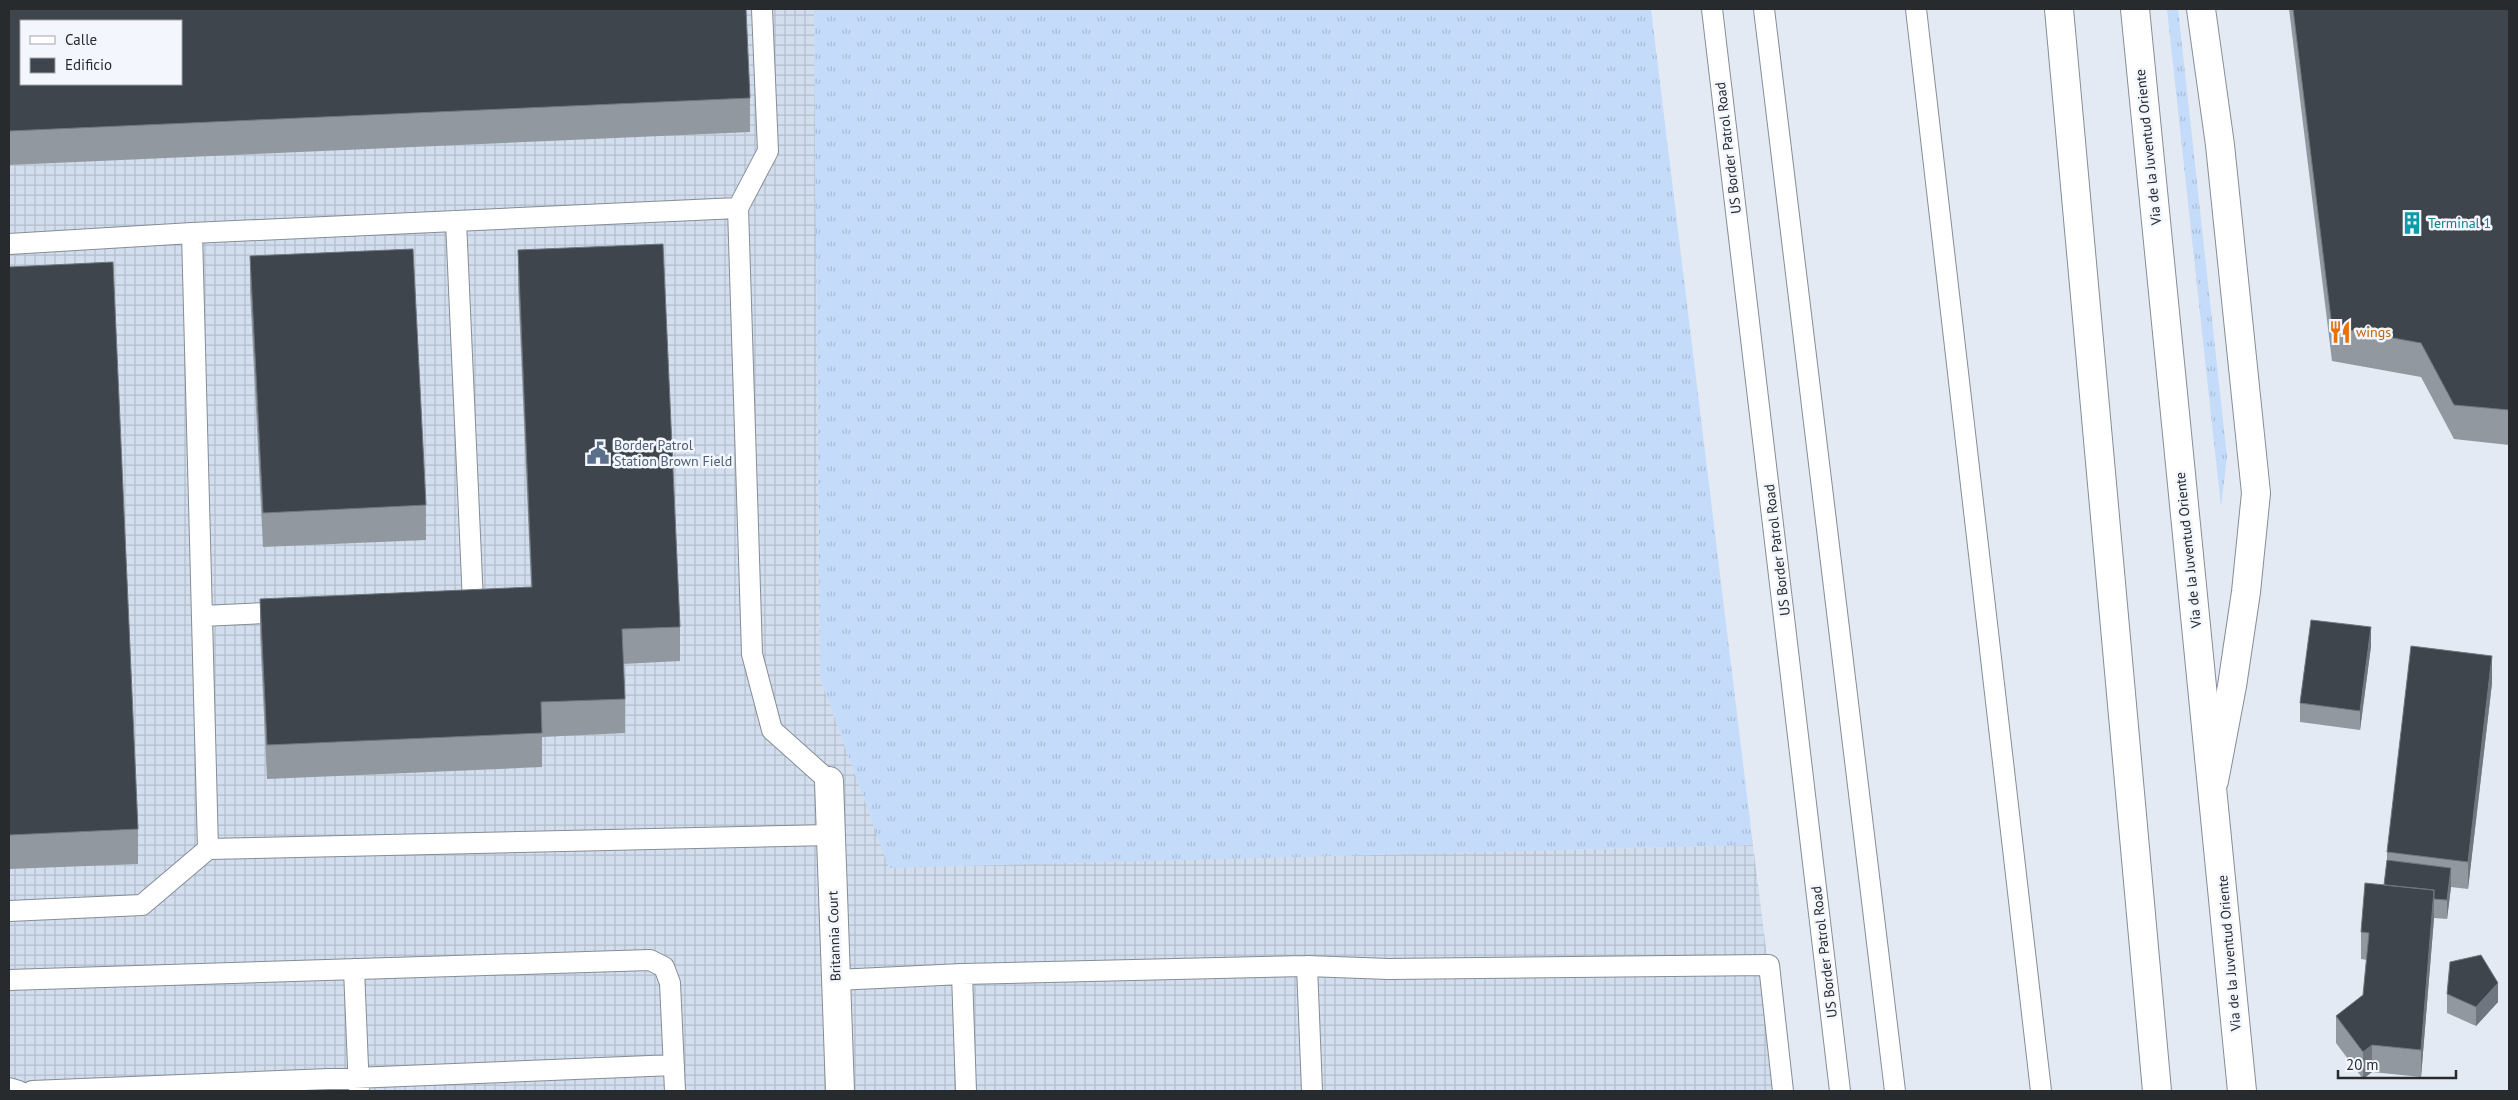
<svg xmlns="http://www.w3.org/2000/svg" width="2518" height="1100" viewBox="0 0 2518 1100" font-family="'PT Sans',sans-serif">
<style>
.industrial{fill:url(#industrial-grid);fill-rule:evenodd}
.grass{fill:url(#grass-tufts)}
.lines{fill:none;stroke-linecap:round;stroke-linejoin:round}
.lane-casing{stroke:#868d95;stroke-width:22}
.street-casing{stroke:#868d95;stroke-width:30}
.secondary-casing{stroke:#868d95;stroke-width:30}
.highway-casing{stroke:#868d95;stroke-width:30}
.lane{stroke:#fff;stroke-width:20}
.street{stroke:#fff;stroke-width:28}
.secondary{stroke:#fff;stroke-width:28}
.highway{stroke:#fff;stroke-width:28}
.wall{fill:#9198a0}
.shaded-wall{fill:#70767f}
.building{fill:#3f454d;stroke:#70767f;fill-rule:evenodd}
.labels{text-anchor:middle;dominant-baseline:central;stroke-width:5;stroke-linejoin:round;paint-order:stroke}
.street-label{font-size:14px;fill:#282b2e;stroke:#f3f7fd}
.culture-label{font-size:14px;fill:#0d838f;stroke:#f3f7fd;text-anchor:start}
.food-label{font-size:14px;fill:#c56008;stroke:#f3f7fd;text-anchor:start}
.service-label{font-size:14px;fill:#4e5e75;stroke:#f3f7fd;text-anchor:start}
</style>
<defs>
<pattern id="industrial-grid" width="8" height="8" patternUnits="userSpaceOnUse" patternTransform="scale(1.25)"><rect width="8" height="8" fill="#d2deee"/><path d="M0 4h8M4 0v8" fill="none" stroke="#b4bfcc"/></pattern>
<pattern id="grass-tufts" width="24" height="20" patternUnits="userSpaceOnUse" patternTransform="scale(1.25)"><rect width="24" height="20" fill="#c4dbf9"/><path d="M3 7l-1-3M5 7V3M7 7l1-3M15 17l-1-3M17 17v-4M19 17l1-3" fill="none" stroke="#a8bcd6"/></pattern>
</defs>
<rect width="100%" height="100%" fill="#e3eaf4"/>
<path class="industrial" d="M9,9h805l6,669 69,189 864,-22 31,246h-1775zM21,21h160v63h-160z"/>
<path class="grass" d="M814,9h837l102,836 -864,23 -69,-190z
M2167,9h11l49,448 -6,50z"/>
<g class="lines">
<defs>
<path id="lane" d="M1712,9l128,1082
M1764,9l131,1082
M1916,9l125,1082
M738,208l30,-57 -6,-142
M456,221l17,382h-15
M9,244l183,-11
M202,616l85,-4
M829,781l-57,-51 -20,-76 -14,-446 -546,25 16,616 623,-14
M9,911l133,-6 66,-56
M1307,966l5,125
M354,969l5,122
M9,980l641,-20 14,7 6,16 5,108
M836,980l126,-6
M9,1088l10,3
M32,1091l642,-26
M966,1091l-4,-117 345,-8 82,3 380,-4 14,126"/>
<path id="street" d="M829,781l11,310"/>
<path id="secondary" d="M2201,9l19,136 36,348 -10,99 -14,94 -18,95"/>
<path id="highway" d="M2059,9l98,1082
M2135,9l107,1082"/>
</defs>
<use href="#lane" class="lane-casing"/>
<use href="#street" class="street-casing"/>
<use href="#secondary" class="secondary-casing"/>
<use href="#highway" class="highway-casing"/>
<use href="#lane" class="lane"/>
<use href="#street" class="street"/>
<use href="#secondary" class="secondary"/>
<use href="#highway" class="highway"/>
</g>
<path class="wall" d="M9,9l741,89v34l-741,33z
M2289,9h220v436l-55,-6 -33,-62 -89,-16z
M518,250l162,377v34l-57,3 2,35v34l-83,4v30l-275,12 -7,-146v-34l271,-12 -13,-303z
M250,256l176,249v35l-163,7 -13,-256z
M9,267l129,562v35l-129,5z
M2371,646l-11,84 -60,-8v-19z
M2492,683l-24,206 -17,-2 -4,32 -13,-1 -13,159 -49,-5 -9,7 -27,-36v-27l27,-21 4,-35 -6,-1v-27l23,-47 3,-25v-8z
M2447,994l51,8 -22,24 -29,-13z"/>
<path class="shaded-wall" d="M2371,627v19l-11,84v-19z
M2492,656v27l-24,206v-27z
M2451,868v19l-4,32v-19z
M2434,890v28l-13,159v-27z
M2498,983v19l-22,24v-19z
M2372,1045v27l-9,7v-27z"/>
<path class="building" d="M9,9h737l4,89 -741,33zM21,21h160v63h-160z
M2293,9h216v401l-55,-5 -33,-62 -89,-16z
M663,244l17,383 -58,2 3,70 -84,3 1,31 -275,12 -7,-146 272,-12 -14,-337z
M413,249l13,256 -163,8 -13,-257z
M113,262l25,567 -129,6v-568z
M2311,620l60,7 -11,84 -60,-8z
M2411,646l81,10 -24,206 -81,-10z
M2387,860l64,8 -4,32 -13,-1v-9l-50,-5z
M2365,883l69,7 -13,160 -49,-5 -9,7 -27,-36 27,-21 6,-62 -8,-1z
M2481,955l17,28 -22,24 -29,-13 3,-32z"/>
<defs>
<symbol id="building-bare" viewBox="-9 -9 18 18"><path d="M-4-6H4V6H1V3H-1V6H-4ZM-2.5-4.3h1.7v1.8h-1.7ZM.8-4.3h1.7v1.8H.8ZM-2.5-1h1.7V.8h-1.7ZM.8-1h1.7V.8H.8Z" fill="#0f9aa8" stroke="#f3f7fd" stroke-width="2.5" paint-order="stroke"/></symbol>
<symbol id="restaurant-bare" viewBox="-9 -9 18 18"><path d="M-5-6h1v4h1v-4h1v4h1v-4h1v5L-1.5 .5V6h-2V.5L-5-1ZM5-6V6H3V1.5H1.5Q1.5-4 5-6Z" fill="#e8710a" stroke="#f3f7fd" stroke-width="2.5" paint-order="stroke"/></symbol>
<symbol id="civic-bare" viewBox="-9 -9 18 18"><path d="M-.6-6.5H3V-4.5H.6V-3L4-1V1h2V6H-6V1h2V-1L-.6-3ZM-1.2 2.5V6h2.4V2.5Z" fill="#5c6f8a" stroke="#f3f7fd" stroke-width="2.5" paint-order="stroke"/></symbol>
</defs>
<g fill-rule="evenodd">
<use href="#building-bare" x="2396" y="207" width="32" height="32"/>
<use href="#restaurant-bare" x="2324" y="316" width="32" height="32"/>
<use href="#civic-bare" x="582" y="437" width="32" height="32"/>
</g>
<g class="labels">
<g class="street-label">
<text transform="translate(2148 147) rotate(-96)">Via de la Juventud Oriente</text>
<text transform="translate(1728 148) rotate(-97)">US Border Patrol Road</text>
<text transform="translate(1777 550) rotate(-97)">US Border Patrol Road</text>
<text transform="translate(2188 550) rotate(-96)">Via de la Juventud Oriente</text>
<text transform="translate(834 936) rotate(-92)">Britannia Court</text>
<text transform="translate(1824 952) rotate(-97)">US Border Patrol Road</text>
<text transform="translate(2229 953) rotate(-95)">Via de la Juventud Oriente</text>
</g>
<g class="culture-label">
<text x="2428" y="223">Terminal 1</text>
</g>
<g class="food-label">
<text x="2356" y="332">wings</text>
</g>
<g class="service-label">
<text x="614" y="445">Border Patrol<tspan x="614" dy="16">Station Brown Field</tspan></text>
</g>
</g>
<rect width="2518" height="1100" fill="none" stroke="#282b2e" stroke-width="20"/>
<rect x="20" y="20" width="162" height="65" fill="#f3f7fd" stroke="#a2a5aa"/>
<rect x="30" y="36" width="25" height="8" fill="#ffffff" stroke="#a2a5aa"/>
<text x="65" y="45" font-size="15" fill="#282b2e">Calle</text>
<rect x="30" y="58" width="25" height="15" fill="#3f454d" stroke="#a2a5aa"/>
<text x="65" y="70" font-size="15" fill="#282b2e">Edificio</text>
<path d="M2338 1070v8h118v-8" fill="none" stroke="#282b2e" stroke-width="2.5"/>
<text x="2346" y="1070" font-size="15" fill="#282b2e" stroke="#f3f7fd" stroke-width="4" paint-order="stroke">20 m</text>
</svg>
